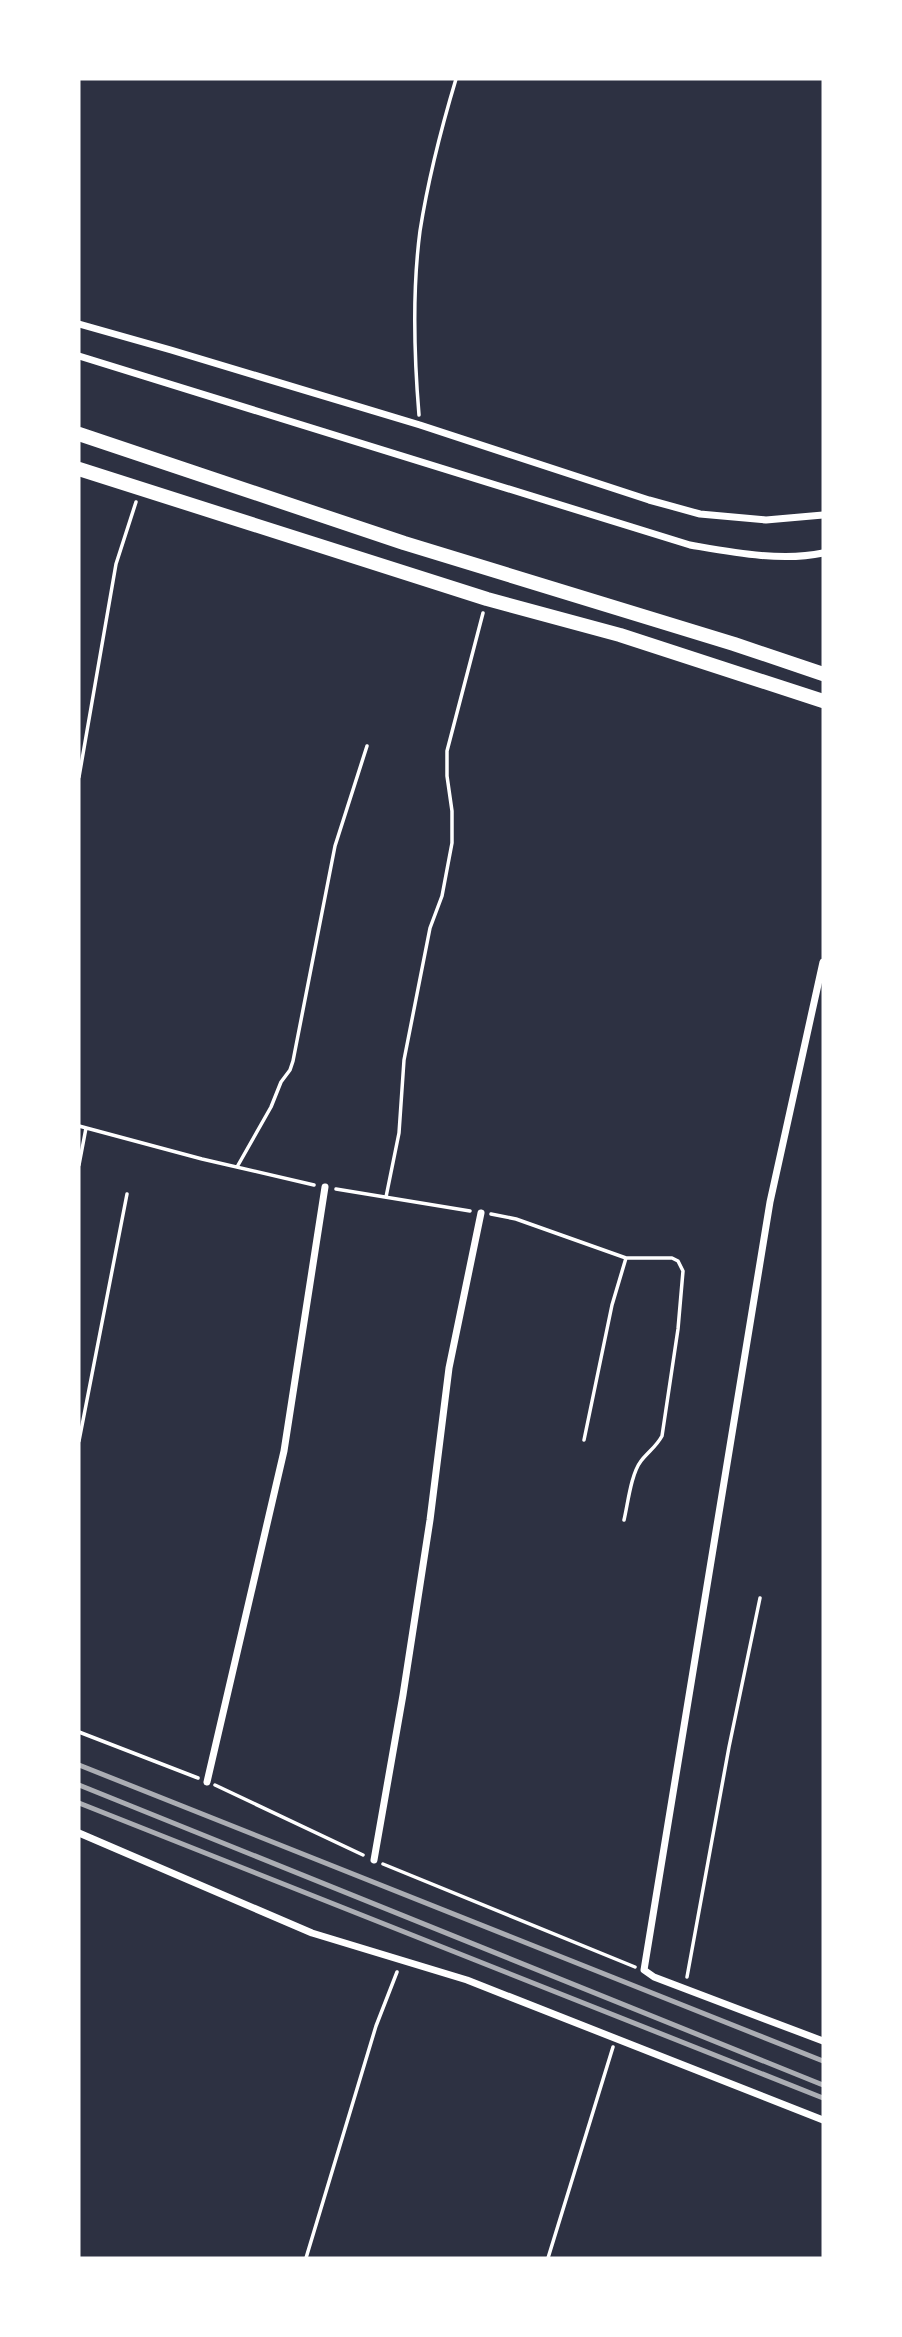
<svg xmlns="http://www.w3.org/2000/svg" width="902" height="2337" viewBox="0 0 902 2337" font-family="'Source Serif 4',serif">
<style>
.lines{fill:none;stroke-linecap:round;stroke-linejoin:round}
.path{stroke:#fff;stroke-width:3.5}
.minor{stroke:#fff;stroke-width:7}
.trunk{stroke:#fff;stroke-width:14}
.rail{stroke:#abadb3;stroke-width:5}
</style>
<rect width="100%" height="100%" fill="#2d3142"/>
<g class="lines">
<path class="path" d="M419,415c-5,-60 -7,-123 1,-184 8,-51 21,-102 36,-152
M79,777l37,-213 20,-62
M79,1126l123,33 112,26
M79,1165l7,-37
M237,1167l34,-60 10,-25 9,-12 3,-9 42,-215 32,-100
M336,1189l134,22
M386,1197l13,-64 5,-73 26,-132 12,-32 10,-53v-32l-5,-35v-25l36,-138
M491,1214l25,5 110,39h46l6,3 5,10 -5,58 -16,107c-6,11 -14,16 -21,25 -10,13 -13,42 -17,59
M584,1440l28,-135 14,-47
M79,1441l48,-247
M79,1732l119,46
M215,1785l148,70
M383,1864l252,103
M687,1977l42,-230 31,-149
M306,2258l70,-232 21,-54
M548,2258l65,-211"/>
<path class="minor" d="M79,324l92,26 249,75 229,75 51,14 66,6 57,-5
M79,356l611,189c41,7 91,17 133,8
M823,962l-53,240 -126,768 10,7 169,64
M207,1782l77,-331 41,-264
M79,1833l233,100 155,47 356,140
M374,1860l29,-165 27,-175 19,-152 32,-155"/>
<path class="trunk" d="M79,434l325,109 330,101 89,30
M79,469l408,130 133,36 203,66"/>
<path class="rail" d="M79,1765l744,296
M79,1785l744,300
M79,1803l744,295"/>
</g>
<rect width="902" height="2337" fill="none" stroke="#ffffff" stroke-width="161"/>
</svg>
